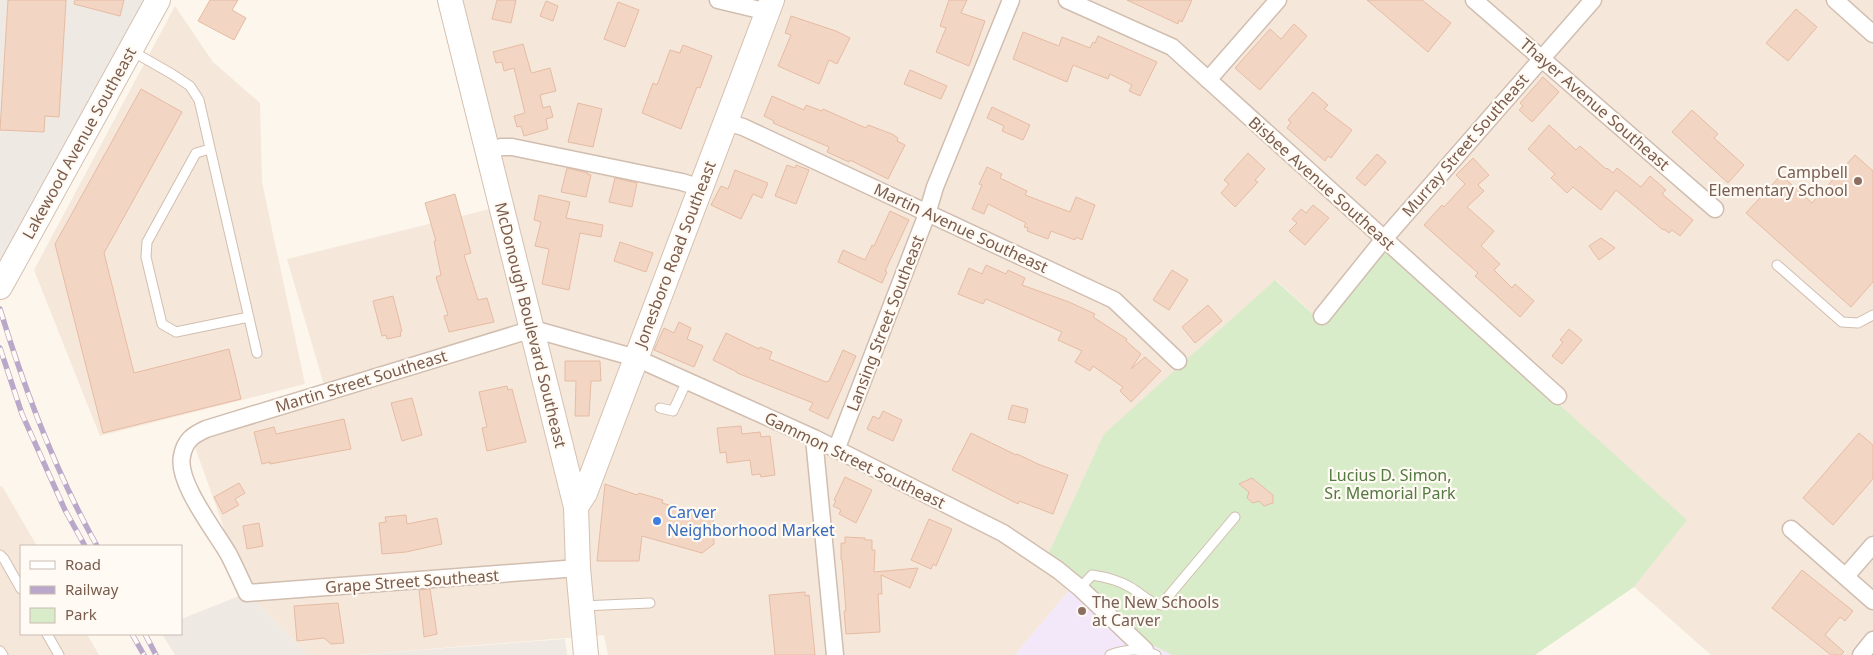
<svg xmlns="http://www.w3.org/2000/svg" width="1873" height="655" viewBox="0 0 1873 655" font-family="'Noto Sans',sans-serif">
<style>
.residential{fill:#f5e8da}
.industrial{fill:#efe9e4}
.education{fill:#f3e8fa}
.green{fill:#d8ecc9}
.building{fill:#f3d5c3;stroke:#e6bba3}
.lines{fill:none;stroke-linecap:round;stroke-linejoin:round}
.lane-casing{stroke:#d1beb0;stroke-width:11}
.street-casing{stroke:#d1beb0;stroke-width:19}
.secondary-casing{stroke:#d6c0b0;stroke-width:26}
.lane{stroke:#fff;stroke-width:9}
.street{stroke:#fff;stroke-width:16}
.secondary{stroke:#fff;stroke-width:24}
.rail-casing{stroke:#b9a8c9;stroke-width:5.5}
.rail{stroke:#fffaf3;stroke-width:4;stroke-dasharray:11;stroke-linecap:butt}
.education-dot{fill:#8d6e63;stroke:#fffaf3;stroke-width:2}
.shop-dot{fill:#3f7fe0;stroke:#fffaf3;stroke-width:2}
.labels{text-anchor:middle;dominant-baseline:central;stroke-width:4.5;stroke-linejoin:round;paint-order:stroke}
.street-label{font-size:16px;fill:#7a5c4d;stroke:#fffaf3}
.education-label{font-size:16px;fill:#785e54;stroke:#fffaf3;text-anchor:end}
.park-label{font-size:16px;fill:#537a41;stroke:#fffaf3}
.shop-label{font-size:16px;fill:#366cbe;stroke:#fffaf3;text-anchor:start}
</style>
<rect width="100%" height="100%" fill="#fdf6ec"/>
<path class="residential" d="M448,0h1425v655h-162l-77,-68 52,-67 -361,-195 -49,-45 -198,300 -63,75h-407l-4,-20 -248,20h-48l-61,-62 -56,-157 135,-44 -39,-133 215,-53z
M175,6l38,56 47,41 2,79 43,202 -205,52 -66,-166z
M2,486l35,60h-16v88h66l12,21h-99v-168z"/>
<path class="industrial" d="M0,0h158l-158,288z
M247,593l61,62h-133l-13,-21h19v-15z
M565,639l2,16h-211z"/>
<path class="education" d="M1078,580l70,63 24,12h-157z"/>
<path class="green" d="M1385,247l302,273 -53,67 -99,68h-363l-24,-12 -101,-86 57,-123 171,-154 50,45z"/>
<path class="building" d="M8,0h58l-7,117 -14,-1 -1,16 -44,-2z
M75,0h49l-4,16 -46,-12z
M210,0h28l-6,10 14,8 -12,22 -36,-19z
M497,0h19l-5,23 -19,-4z
M949,0h18l-6,13 24,8 -16,45 -33,-14 10,-24 -6,-2z
M1127,0h65l-10,22 -3,-2 -1,4z
M1367,0h55l29,23 -23,29z
M546,1l12,5 -5,15 -13,-5z
M618,2l21,8 -14,37 -21,-8z
M1796,9l21,18 -29,34 -22,-18z
M791,16l45,15 14,7 -13,26 -8,-4 -10,24 -41,-18 13,-31 -6,-2z
M1294,24l13,12 -47,54 -25,-22 35,-39 11,10z
M1023,32l36,14 3,-9 28,11 3,-6 2,1 3,-7 59,26 -17,34 -11,-5 3,-6 -22,-11 -2,5 -35,-14 -6,17 -54,-23z
M523,44l8,28 1,1 18,-5 6,23 -16,4 3,13 7,-2 3,11 -7,2 2,10 -24,7 -3,-10 -4,1 -3,-11 11,-3 -11,-45 -10,3 -2,-9 -6,1 -3,-11z
M683,45l29,11 -12,32 -3,-1 -16,42 -39,-16 11,-30 4,2 13,-35 10,3z
M910,70l37,16 -6,13 -37,-15z
M1543,77l16,15 -27,30 -13,-12 4,-4 -3,-3z
M141,89l41,23 -78,141 30,120 95,-24 12,50 -138,34 -48,-189z
M1313,92l15,13 -4,4 28,21 -21,28 -3,-2 -3,5 -38,-33 4,-6 -3,-2z
M772,96l32,14 2,-5 16,6 1,-2 43,19 2,-3 24,9 6,4 -1,3 8,4 -17,34 -38,-19 -1,2 -22,-10 2,-5 -56,-24 1,-2 -10,-5z
M578,103l24,6 -9,38 -25,-5z
M992,107l38,18 -7,15 -21,-9 2,-5 -17,-8z
M1692,110l26,24 -4,4 30,27 -16,18 -56,-51z
M1549,125l27,25 4,-4 26,23 1,-1 6,5 4,-5 24,19 9,-11 16,14 -4,4 31,26 -13,16 -8,-6 -3,3 -5,-4 -1,1 -47,-40 -15,20 -28,-23 -6,6 -16,-15 4,-4 -27,-25z
M1248,153l17,16 -10,11 3,2 -23,25 -14,-14 8,-9 -5,-4z
M1377,154l9,8 -21,24 -9,-8z
M1855,155l18,16v111l-22,25 -105,-94 35,-38 31,28z
M1473,158l16,17 -11,10 6,6 -17,16 27,24 -13,15 19,18 -6,6 18,18 3,-4 19,17 -14,16 -45,-41 3,-3 -54,-48 18,-20 2,2 21,-23 -9,-9z
M787,165l8,3 1,-3 13,5 -13,34 -21,-8z
M987,167l15,7 -2,4 27,13 -2,4 45,17 6,-15 19,8 -13,35 -6,-3 -1,3 -24,-9 -3,8 -21,-8 1,-3 -4,-1 2,-4 -38,-19 -4,10 -12,-5 10,-24 -3,-1z
M567,168l21,5 -1,1 4,1 -5,22 -25,-5z
M735,170l33,13 -6,15 -9,-4 -12,25 -30,-14 10,-19 7,3z
M615,178l22,5 -5,24 -23,-5z
M455,194l16,59 -7,2 14,45 9,-2 7,24 -45,10 -5,-16 4,-1 -12,-38 5,-2 -7,-34h2l-11,-38z
M539,195l31,7 -4,16 37,7 -2,12 -21,-4 -11,57 -27,-6 7,-35 -14,-3 6,-24 -7,-2z
M1313,205l16,13 -24,27 -16,-14 8,-8 -5,-4 9,-10 5,4z
M890,211l19,9 -24,51 2,1 -5,11 -44,-21 5,-12 22,10 7,-15 2,1z
M1601,238l14,10 -16,12 -10,-14z
M620,242l33,11 -7,19 -32,-11z
M986,265l20,9 2,-4 17,8 -3,7 47,17 26,12 -2,3 34,22 -1,2 15,13 -10,15 14,-12 16,14 -30,31 -11,-11 3,-4 -30,-21 -3,5 -15,-9 7,-11 -24,-11 4,-8 -76,-33 -3,5 -25,-10 11,-26 13,6z
M1172,270l16,10 -19,30 -16,-10z
M393,296l9,35 -2,1 1,4 -14,3 -1,-4 -4,1 -9,-35z
M1208,305l14,16 -27,22 -13,-16z
M679,322l12,6 -4,11 16,7 -9,21 -40,-17 10,-22 10,5z
M1569,329l13,11 -20,24 -10,-8 11,-14 -3,-2z
M726,333l33,16 1,-2 12,5 -3,7 57,23 3,-1 14,-31 13,6 -28,63 -19,-9 4,-7 -76,-30v-1l-24,-12z
M565,361h35l1,20h-10l-2,35h-14l1,-35h-11z
M507,386l1,4 4,-1 14,53 -39,9 -5,-23 5,-1 -8,-35z
M412,398l10,37 -20,6 -11,-38z
M1012,405l16,4 -3,14 -17,-4z
M883,411l19,9 -9,21 -26,-12 6,-13 6,3z
M344,419l7,30 -81,15v-2l-8,2 -8,-32 20,-5 2,7z
M741,426l1,8 18,-2 1,5 9,-1 5,39 -14,2 -1,-3 -8,1 -2,-15 -23,3 -1,-11 -6,1 -3,-25z
M971,433l45,22 1,-1 21,10 30,11 -15,39 -34,-13 -1,3 -66,-34z
M1859,433l14,12v34l-40,46 -30,-27z
M845,477l27,13 -16,33 -17,-9 2,-4 -8,-4 3,-5 -2,-1z
M1252,478l21,17v8l-9,3 -5,-5 -6,2 -6,-5 2,-6 -10,-8z
M239,483l6,10 -10,6 4,6 -16,9 -9,-17z
M605,484l32,11 2,-2 24,7 -1,3 51,15 1,26 -12,9 -60,-17 -3,25h-42z
M406,515l1,9 30,-6 5,26 -36,8 -24,2 -3,-31 7,-1 -1,-5z
M929,519l23,10 -16,37 -3,-2 -2,5 -20,-9z
M259,523l4,23 -16,3 -4,-23z
M845,537l20,1v2h7v10h3l-1,22 44,-4 -8,20 -29,-13 1,19h-4l2,38 -34,2 -2,-23h2l-4,-51h-1v-17h4z
M1802,570l51,41 -8,10 -5,-4 -15,18 19,17 -3,3h-10l-59,-47z
M430,589l7,45 -13,3 -5,-47z
M805,592v4l4,-1 6,60h-40l-6,-60z
M338,603l6,40 -13,1 -7,-6 -27,3 -3,-35z"/>
<g class="lines">
<defs>
<path id="lane" d="M130,50l42,24 18,12 9,14 58,253
M210,149l-14,4 -49,89 -1,15 16,67 14,8 73,-15
M1777,265l65,57 16,1 15,-8
M660,408l13,3 14,-30
M0,555l4,4 17,30
M1080,588l12,-13c14,2 26,5 38,12 11,6 19,16 31,18l74,-88
M582,606l68,-3
M47,634l12,21
M0,651l3,4
M1110,655c16,-6 30,-7 46,0"/>
<path id="street" d="M718,0l50,12
M1067,0l105,47 386,349
M1474,0l241,209
M1835,0l38,34
M1208,80l70,-80
M726,122l17,5 371,173 64,61
M488,152l13,-5h11l170,35 19,6
M1322,316l62,-77 209,-239
M814,438l21,217
M836,450l91,-236 8,-27 76,-187
M1791,529l82,72
M578,568l-331,25c-6,-13 -12,-26 -18,-38 -13,-23 -53,-73 -47,-99 3,-16 11,-21 24,-27l327,-100 103,29 178,80 189,95 55,37 22,18 65,62
M1846,576l27,-31
M1861,655l12,-15"/>
<path id="secondary" d="M450,0l126,507 2,61 8,87
M0,287l158,-287
M576,507l9,-14 187,-493"/>
</defs>
<use href="#lane" class="lane-casing"/>
<use href="#street" class="street-casing"/>
<use href="#secondary" class="secondary-casing"/>
<use href="#lane" class="lane"/>
<use href="#street" class="street"/>
<use href="#secondary" class="secondary"/>
<defs>
<path id="rail" d="M0,309c25,82 55,162 97,237
M0,348l22,66 43,96 20,36
M132,634l12,21
M145,634l11,21"/>
</defs>
<use href="#rail" class="rail-casing"/>
<use href="#rail" class="rail"/>
</g>
<g class="education-dot">
<circle cx="1858" cy="181" r="5"/>
<circle cx="1082" cy="611" r="5"/>
</g>
<circle class="shop-dot" cx="657" cy="521" r="5"/>
<g class="labels">
<g class="street-label">
<text transform="translate(1595 104) rotate(41)">Thayer Avenue Southeast</text>
<text transform="translate(79 143) rotate(-61)">Lakewood Avenue Southeast</text>
<text transform="translate(1465 145) rotate(-49)">Murray Street Southeast</text>
<text transform="translate(1322 183) rotate(42)">Bisbee Avenue Southeast</text>
<text transform="translate(961 228) rotate(25)">Martin Avenue Southeast</text>
<text transform="translate(675 254) rotate(-69)">Jonesboro Road Southeast</text>
<text transform="translate(885 323) rotate(-69)">Lansing Street Southeast</text>
<text transform="translate(531 325) rotate(76)">McDonough Boulevard Southeast</text>
<text transform="translate(361 381) rotate(-17)">Martin Street Southeast</text>
<text transform="translate(855 460) rotate(26)">Gammon Street Southeast</text>
<text transform="translate(412 581) rotate(-4)">Grape Street Southeast</text>
</g>
<g class="education-label">
<text x="1848" y="172">Campbell<tspan x="1848" dy="18">Elementary School</tspan></text>
<text x="1092" y="602" text-anchor="start">The New Schools<tspan x="1092" dy="18">at Carver</tspan></text>
</g>
<g class="park-label">
<text x="1390" y="475">Lucius D. Simon,<tspan x="1390" dy="18">Sr. Memorial Park</tspan></text>
</g>
<g class="shop-label">
<text x="667" y="512">Carver<tspan x="667" dy="18">Neighborhood Market</tspan></text>
</g>
</g>
<rect x="20" y="545" width="162" height="90" fill="#fffaf3" stroke="#cabbb1"/>
<rect x="30" y="561" width="25" height="8" fill="#ffffff" stroke="#cabbb1"/>
<text x="65" y="570" font-size="15" fill="#7a5c4d">Road</text>
<rect x="30" y="586" width="25" height="8" fill="#b9a8c9" stroke="#cabbb1"/>
<text x="65" y="595" font-size="15" fill="#7a5c4d">Railway</text>
<rect x="30" y="608" width="25" height="15" fill="#d8ecc9" stroke="#cabbb1"/>
<text x="65" y="620" font-size="15" fill="#7a5c4d">Park</text>
</svg>
